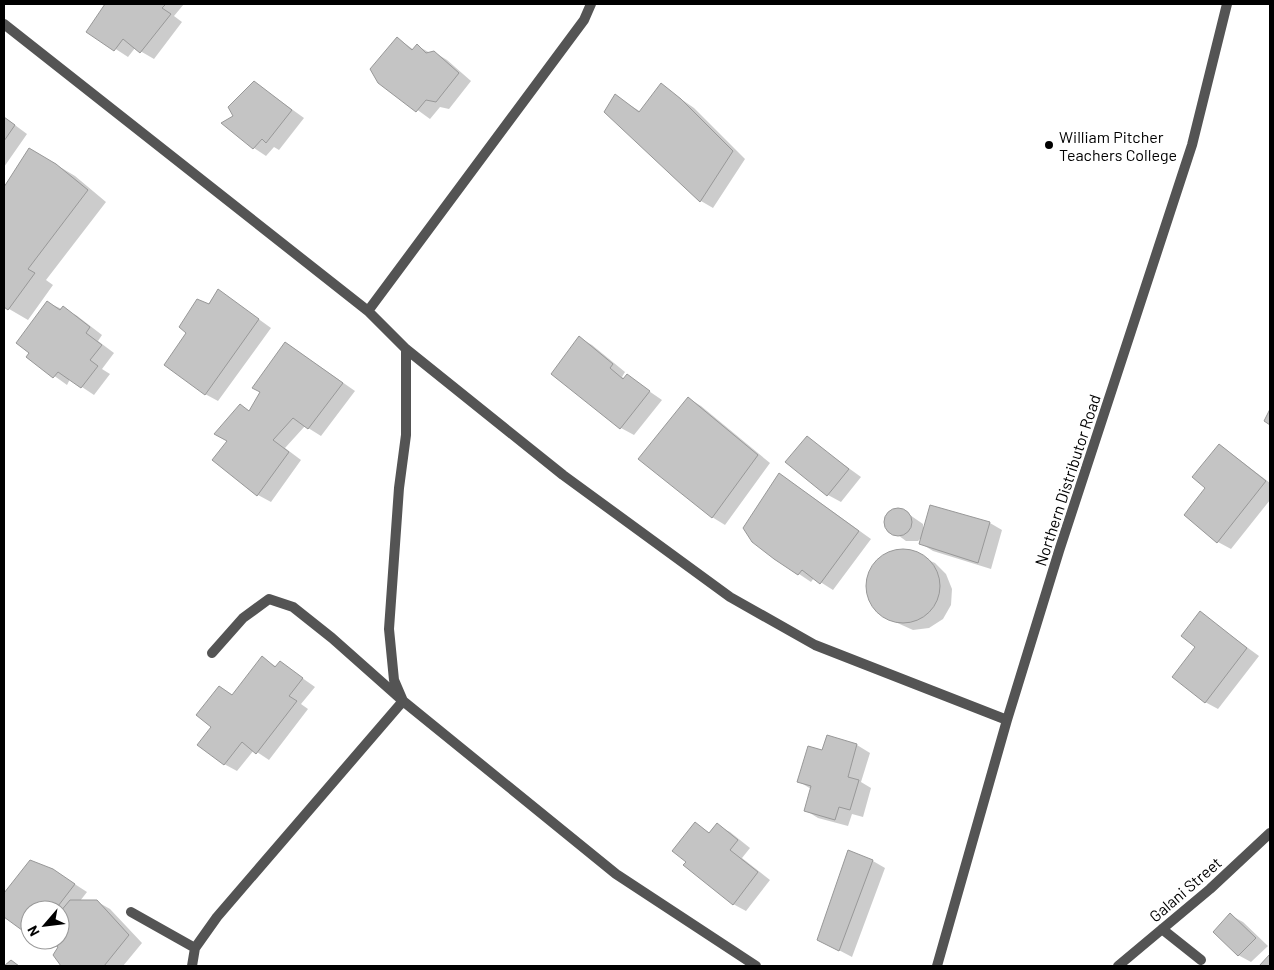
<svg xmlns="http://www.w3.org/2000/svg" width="1274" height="970" viewBox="0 0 1274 970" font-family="Barlow,sans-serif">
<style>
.shadow{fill:#0003}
.building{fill:#c4c4c4;stroke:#989898}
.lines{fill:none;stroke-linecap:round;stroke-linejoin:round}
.street{stroke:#545454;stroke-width:10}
.poi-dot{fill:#000;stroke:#fff;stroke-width:2}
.labels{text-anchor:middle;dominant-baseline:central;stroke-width:5;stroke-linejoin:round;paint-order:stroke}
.poi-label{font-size:16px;fill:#000;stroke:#fff;text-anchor:start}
.street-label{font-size:16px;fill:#000;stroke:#fff}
</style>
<rect width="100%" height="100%" fill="#fff"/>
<path class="shadow" d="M107,4h77l-10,12 8,6 -28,37 -19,-11 -7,9 -40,-26z
M397,38l17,12 4,-4 12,7 4,-1 13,8 24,21 -22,28 -9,-2 -10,12 -51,-37z
M254,82l50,36 -25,32 -5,-3 -8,9 -12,-8 -30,-25 11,-7z
M661,85l33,23 51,51 -32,49 -12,-7 -95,-89 9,-16 26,16z
M4,117l23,17 -23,33z
M30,149l45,27 31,26 -60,78 7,5 -25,35 -24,-14v-117z
M218,290l53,38 -53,73 -13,-7 -17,-61z
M48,303l28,12 26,20 -4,6 16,12 -12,16 8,5 -16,21 -24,-16 -3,6 -39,-28z
M580,338l12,7 33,27 -3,5 3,2 2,-3 35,24 -28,35 -13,-7z
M286,343l69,48 -34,45 -16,-10 -20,22 16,12 -30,42 -13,-7 -44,-35 14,-19 12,-35 10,5z
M688,398l13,8 69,57 -45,62 -13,-8z
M807,438l54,39 -20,25 -13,-7z
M1220,445l50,38v17l-39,49 -13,-7 -11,-54z
M780,474l91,65 -38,51 -19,-12 -3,4 -36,-24z
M931,506l59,17 12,7 -11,39 -58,-18 -13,-8 3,-7 -5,5h-12l-19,-14 -1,-8 9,-9 9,1 19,13v9z
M906,550l29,13 11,11 6,15 -1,16 -8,14 -14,9 -16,2 -29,-13 -11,-11 -6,-15 1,-16 9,-14 13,-9z
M1200,613l59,43 -41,53 -13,-7 -8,-55z
M262,658l15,9 4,-4 34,24 -14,17 7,5 -39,51 -15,-10 -17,21 -13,-7 -11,-37 6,-40 14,8z
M827,736l30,9 13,8 -9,29 10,6 -8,29 -11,-3 -4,12 -30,-8 -13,-8 6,-21 -13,-8 24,-29z
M695,824l15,9 7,-8 13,7 20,16 -8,10 28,22 -24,31 -13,-7 -45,-42z
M30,861l23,9 34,22 -7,9h16l14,8 32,34 -19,23h-61l-8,-11 6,-9 -10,-6 -3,5 -8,-5h21v-30h-30v25l-26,-19v-21z
M873,861l12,7 -33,89 -21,-11z
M1230,915l13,7 25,24 -17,16 -13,-7z"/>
<path class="building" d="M105,4h61l-4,4 9,6 -31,39 -17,-14 -9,12 -28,-19z
M397,37l15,13 5,-6 9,9 8,-2 25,22 -23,29 -10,-2 -10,12 -38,-29 -8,-14z
M254,81l38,29 -26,33 -4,-4 -9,10 -32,-26 12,-7 -5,-9z
M661,83l20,16 52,52 -33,51 -96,-90 11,-18 24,18z
M4,117l11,8 -11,16z
M29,148l27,16 32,26 -60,79 7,4 -27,37 -4,-3v-120z
M218,289l41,30 -54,76 -41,-30 22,-32 -7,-6 18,-28 12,5z
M47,301l13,9 3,-4 27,21 -4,6 16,12 -12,15 8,6 -17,22 -23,-16 -5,6 -27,-21 3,-4 -13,-10z
M579,336l34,28 -3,4 13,11 4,-5 23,17 -30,38 -69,-55z
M285,342l58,41 -35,46 -15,-11 -20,22 16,12 -32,44 -45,-36 15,-19 -13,-7 26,-30 9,7 11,-19 -8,-4z
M688,397l70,58 -46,63 -74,-59z
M1270,409v16l-6,-4z
M807,436l42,33 -22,27 -42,-34z
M1219,444l47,37 -49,62 -33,-28 21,-27 -13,-11z
M779,473l80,58 -39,53 -18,-14 -4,5 -24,-16 -22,-17 -9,-14z
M930,505l60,17 -12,41 -59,-19z
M884 522a14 14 0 1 1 28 0a14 14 0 1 1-28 0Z
M866 586a37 37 0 1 1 74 0a37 37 0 1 1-74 0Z
M1200,611l47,37 -42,55 -33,-26 23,-30 -14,-11z
M262,656l13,11 5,-6 23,17 -14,18 8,5 -41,53 -14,-12 -18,23 -27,-20 14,-18 -15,-12 23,-29 13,9z
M827,735l30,9 -9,33 11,3 -9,30 -11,-3 -4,13 -31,-9 7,-25 -14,-4 11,-36 14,4z
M695,822l14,11 8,-10 21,17 -8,10 28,22 -25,33 -50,-40 3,-3 -14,-11z
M848,850l25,10 -34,91 -22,-11z
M30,860l23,9 22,15 -20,26h-25v26l-26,-19v-24z
M70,900h27l32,35 -25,31h-43l-8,-11 5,-8 -10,-7h12v-28z
M1230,913l26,25 -18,18 -25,-24z
M1270,954v12h-11z
M11,960l8,6h-15z"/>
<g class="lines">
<path class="street" d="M4,24l364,287 38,38 157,126 167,122 85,48 192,75
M368,311l216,-291 7,-16
M406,349v86l-7,53 -10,141 5,51 9,21 213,173 140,92
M131,912l64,36
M1162,929l39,31
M192,966l3,-18 22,-31 186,-216 -71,-63 -39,-31 -24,-8 -26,19 -31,35
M937,966l70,-246 52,-169 133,-406 35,-141
M1118,966l92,-77 60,-56"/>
</g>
<circle class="poi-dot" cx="1049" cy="145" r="5"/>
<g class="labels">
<g class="poi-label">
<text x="1059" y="136">William Pitcher<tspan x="1059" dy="18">Teachers College</tspan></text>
</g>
<g class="street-label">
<text transform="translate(1067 480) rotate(-72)">Northern Distributor Road</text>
<text transform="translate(1185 889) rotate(-41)">Galani Street</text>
</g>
</g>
<rect width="1274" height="970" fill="none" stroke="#000000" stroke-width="10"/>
<g transform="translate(45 925) rotate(242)"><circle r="24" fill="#ffffff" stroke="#999999"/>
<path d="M0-4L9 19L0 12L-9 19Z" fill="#000000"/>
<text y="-8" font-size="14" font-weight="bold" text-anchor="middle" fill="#000000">N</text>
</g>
</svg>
